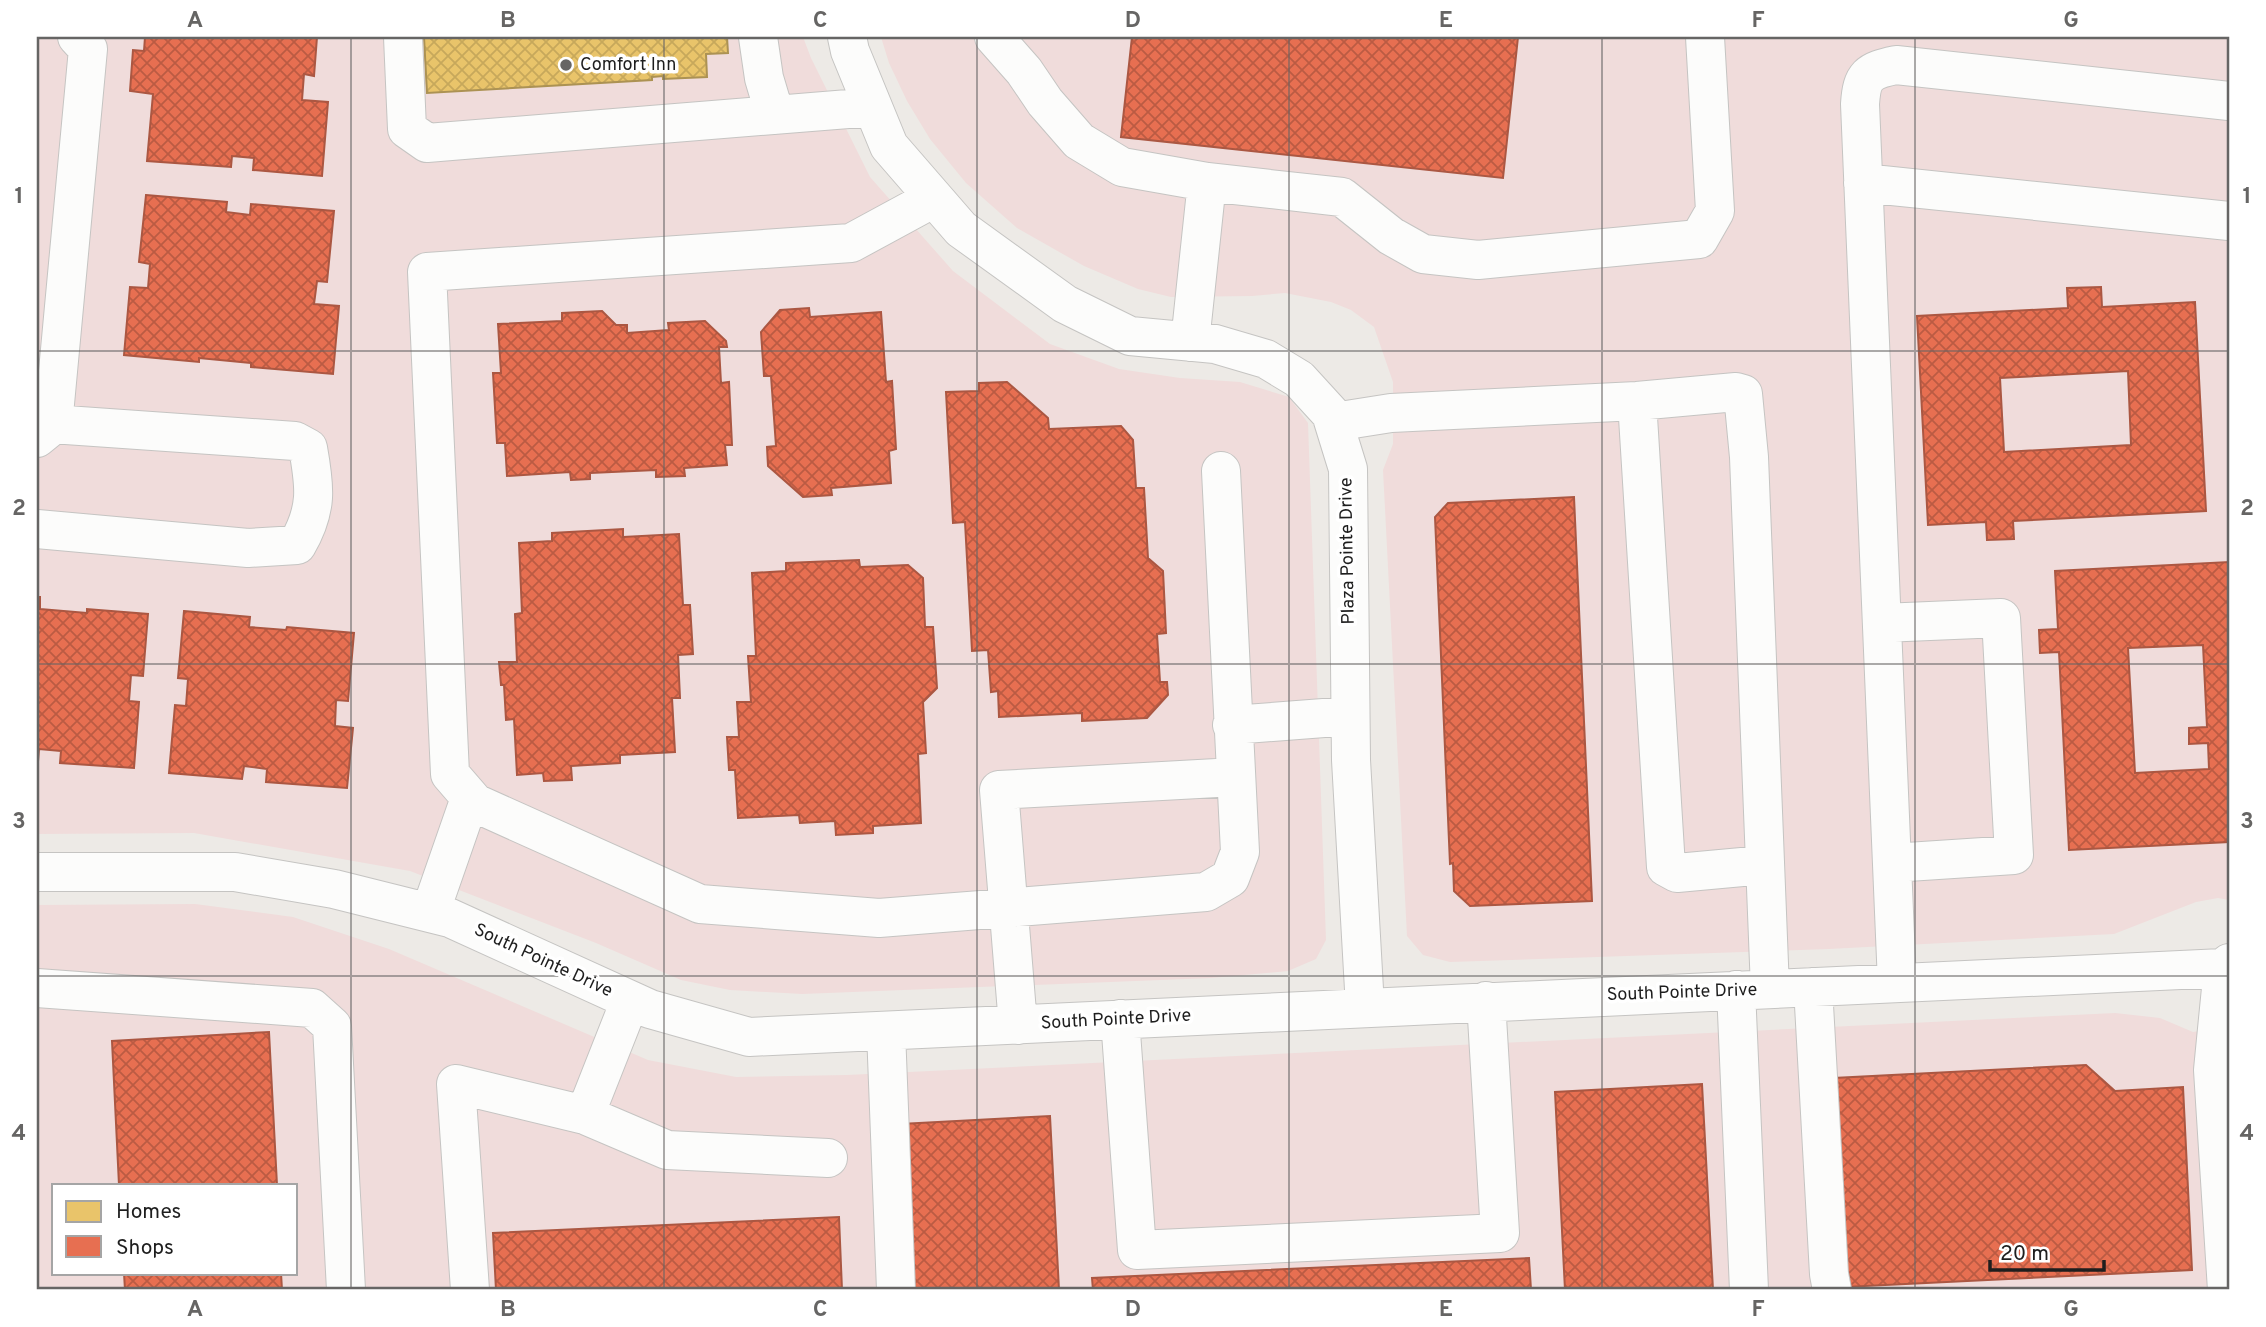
<svg xmlns="http://www.w3.org/2000/svg" width="2266" height="1327" viewBox="0 0 2266 1327" font-family="Overpass,sans-serif">
<style>
.commercial{fill:#f0dcdb;fill-rule:evenodd}
.homes{fill:url(#homes-cross-hatch);stroke:#ac9253;stroke-width:2}
.shops{fill:url(#shops-cross-hatch);stroke:#ab5742;stroke-width:2;fill-rule:evenodd}
.lines{fill:none;stroke-linecap:round;stroke-linejoin:round}
.minor-casing{stroke:#c5c4c2;stroke-width:40}
.minor{stroke:#fcfcfb;stroke-width:38}
.grid{fill:none;stroke:#666564;stroke-width:2;stroke-opacity:0.55}
.poi-dot{fill:#666564;stroke:#fff;stroke-width:2.5}
.labels{text-anchor:middle;dominant-baseline:central;stroke-width:7;stroke-linejoin:round;paint-order:stroke}
.poi-label{font-size:18px;fill:#1e1e1e;stroke:#fff;text-anchor:start}
.street-label{font-size:18px;fill:#1e1e1e;stroke:#fff}
.neatline{fill:none;stroke:#666564;stroke-width:2.5}
.grid-label{font-size:23px;text-anchor:middle;font-weight:bold;fill:#666564}
</style>
<defs>
<pattern id="homes-cross-hatch" width="8" height="8" patternUnits="userSpaceOnUse" patternTransform="scale(1.75)"><rect width="8" height="8" fill="#e9c46a"/><path d="M0 0l8 8M0 8l8-8" fill="none" stroke="#c7a85b"/></pattern>
<pattern id="shops-cross-hatch" width="8" height="8" patternUnits="userSpaceOnUse" patternTransform="scale(1.75)"><rect width="8" height="8" fill="#e76f51"/><path d="M0 0l8 8M0 8l8-8" fill="none" stroke="#bb5b43"/></pattern>
</defs>
<rect width="100%" height="100%" fill="#edeae6"/>
<path class="commercial" d="M37,37h766l8,21 59,119 83,94 97,73 69,25 61,9 60,4 49,15 19,26 18,517 -10,19 -28,12 -77,7 -409,16 -72,-4 -49,-10 -85,-37 -186,-72 -216,-38 -157,1z
M881,37h1348v863l-11,-2 -22,4 -82,32 -285,15 -379,13 -27,-7 -16,-19 -24,-466 10,-26v-62l-19,-55 -23,-17 -20,-8 -46,-9 -33,3 -81,1 -33,-8 -54,-23 -67,-38 -51,-45 -36,-44 -23,-38 -18,-38z
M195,904l98,13 96,32 259,111 88,17 111,-2 1268,-62 45,5 33,14 36,-6v264h-2192v-385zM54,1185h242v88h-242z"/>
<path class="homes" d="M424,37h303l1,16 -22,1 1,23 -44,2v-3l-11,1v3l-225,13z"/>
<path class="shops" d="M145,37h172l-3,39 -10,-2 -2,26 26,2 -6,74 -69,-6 1,-12 -22,-2 -1,11 -84,-6 6,-67 -23,-3 3,-41 11,1z
M1132,37h386l-15,141 -382,-41z
M146,195l81,7 -1,10 24,3 1,-11 83,7 -7,71 -10,-1 -3,23 25,2 -6,68 -82,-7v-4l-52,-5v4l-75,-7 6,-68 18,1 2,-24 -11,-2z
M2101,287l1,20 93,-5 11,209 -193,10 1,18 -27,1 -1,-18 -58,3 -11,-209 151,-8 -1,-20zM2128,371l3,74 -127,7 -4,-74z
M809,308l1,9 71,-5 5,70 6,-1 4,68 -7,2 2,32 -60,5 1,7 -29,2 -35,-31 -1,-19 9,-1 -5,-70h-7l-3,-44 19,-22z
M602,311l14,14h11v8l42,-3 -1,-7 37,-2 21,20 1,6h-8l2,36 8,-1 3,63h-7l2,20 -43,3 1,8 -29,1v-7l-66,3v6l-19,1 -1,-8 -63,4 -2,-33h-8l-4,-70h8l-3,-49 64,-3v-8z
M1007,382l41,36 1,11 72,-3 12,14 3,48h8l4,70 15,13 3,62 -9,1 3,48h7l1,13 -21,23 -65,3v-8l-83,4 -1,-26 -7,1 -3,-42 -16,1 -7,-129 -12,1 -7,-131 33,-1v-8z
M1574,497l18,404 -122,5 -16,-15 -1,-28 -3,1 -15,-347 13,-14z
M623,529v8l56,-3 4,71h7l3,49 -15,1 2,43h-8l3,54 -55,3v8l-49,3 1,14 -28,1 -1,-8 -26,2 -3,-56 -8,1 -2,-35h-3l-2,-23h18l-2,-48 7,-1 -3,-70 33,-2v-8z
M859,560l1,7 48,-2 15,13 2,49h8l4,61 -14,14 3,51 -8,1 3,69 -48,3v7l-37,2 -1,-14 -35,2 -1,-8 -61,3 -3,-48h-6l-2,-33h12l-2,-35h14l-3,-46h8l-4,-83 34,-2v-8z
M2229,562v280l-160,8 -10,-198 -19,1 -1,-23 19,-1 -3,-58zM2203,645l4,82 -18,1v16l19,-1 1,26 -74,4 -7,-125z
M37,597h3v12l47,4v-4l61,5 -5,62 -12,-1 -2,26 10,1 -5,66 -74,-5 1,-12 -22,-2 -2,25z
M184,611l66,6 -1,10 37,3 1,-3 67,6 -6,68 -12,-1 -1,26 18,2 -6,60 -81,-6 1,-13 -23,-3 -2,13 -73,-6 6,-68 11,1 2,-27 -10,-1z
M269,1032l8,153h-158l-7,-144z
M2086,1065l29,26 68,-4 9,183 -347,17 -11,-209z
M1702,1084l11,206h-148l-10,-198z
M1050,1116l9,174h-149l-9,-166z
M839,1217l3,73h-346l-3,-57z
M1529,1258l2,32h-438l-1,-12z
M124,1273h157l1,17h-157z"/>
<g class="lines">
<defs>
<path id="minor" d="M403,37l4,92 20,14 446,-36
M758,37l6,41 11,37
M847,37l3,14 39,95 72,83 104,75 65,32 85,8 51,15 33,20 32,35 17,55 3,291 14,247
M994,37l30,34 21,31 34,39 43,26 85,15 135,15 49,39 32,18 55,6 221,-21 16,-28 -10,-174
M1863,183l366,38
M934,198l-83,45 -424,29 23,502 25,29 225,101 179,14 327,-26 24,-14 10,-26 -19,-381
M1190,342l17,-160
M1637,401l29,466 11,6 87,-8
M1334,422l57,-9 246,-12 99,-9 7,2 6,63 21,532
M37,423l258,18 13,7c7,39 10,61 -11,97l-49,3 -211,-19
M37,438l16,-13 35,-376 -11,-12
M1882,623l119,-5 13,237 -122,8
M1232,725l118,-9
M37,872h198l99,17 116,29 200,91 99,28 1474,-69
M430,913l40,-115
M1897,983l-37,-879c2,-29 8,-33 36,-39l333,36
M1813,987l16,287 3,16
M37,988l275,20 20,18 14,264
M1736,990l13,300
M1120,1019l17,231 363,-17 -14,-232
M1018,1025l-19,-235 236,-13
M886,1031l10,259
M585,1115l82,35 161,8
M470,1290l-14,-206 129,31 45,-114
M2227,1290l-14,-220 10,-102 6,-5"/>
</defs>
<use href="#minor" class="minor-casing"/>
<use href="#minor" class="minor"/>
</g>
<path class="grid" d="M351,37v1253M664,37v1253M977,37v1253M1289,37v1253M1602,37v1253M1915,37v1253M37,351h2192M37,664h2192M37,976h2192"/>
<circle class="poi-dot" cx="566" cy="65" r="7"/>
<g class="labels">
<g class="poi-label">
<text x="580" y="65">Comfort Inn</text>
</g>
<g class="street-label">
<text transform="translate(1348 551) rotate(-91)">Plaza Pointe Drive</text>
<text transform="translate(543 961) rotate(25)">South Pointe Drive</text>
<text transform="translate(1682 993) rotate(-2)">South Pointe Drive</text>
<text transform="translate(1116 1020) rotate(-3)">South Pointe Drive</text>
</g>
</g>
<rect width="2266" height="1327" fill="none" stroke="#ffffff" stroke-width="77"/>
<rect x="52" y="1184" width="245" height="91" fill="#ffffff" stroke="#a5a5a5" stroke-width="2"/>
<rect x="66" y="1201" width="35" height="21" fill="#e9c46a" stroke="#a5a5a5" stroke-width="2"/>
<text x="116" y="1218" font-size="21" fill="#1e1e1e">Homes</text>
<rect x="66" y="1236" width="35" height="21" fill="#e76f51" stroke="#a5a5a5" stroke-width="2"/>
<text x="116" y="1254" font-size="21" fill="#1e1e1e">Shops</text>
<path d="M1990 1260v10h114v-10" fill="none" stroke="#1e1e1e" stroke-width="3.5"/>
<text x="2000" y="1260" font-size="21" fill="#1e1e1e" stroke="#ffffff" stroke-width="5" paint-order="stroke">20 m</text>
<rect x="38" y="38" width="2190" height="1250" class="neatline"/>
<g class="grid-label">
<text x="195" y="27">A</text>
<text x="508" y="27">B</text>
<text x="820" y="27">C</text>
<text x="1133" y="27">D</text>
<text x="1446" y="27">E</text>
<text x="1758" y="27">F</text>
<text x="2071" y="27">G</text>
<text x="19" y="203">1</text>
<text x="2247" y="203">1</text>
<text x="19" y="515">2</text>
<text x="2247" y="515">2</text>
<text x="19" y="828">3</text>
<text x="2247" y="828">3</text>
<text x="19" y="1140">4</text>
<text x="2247" y="1140">4</text>
<text x="195" y="1316">A</text>
<text x="508" y="1316">B</text>
<text x="820" y="1316">C</text>
<text x="1133" y="1316">D</text>
<text x="1446" y="1316">E</text>
<text x="1758" y="1316">F</text>
<text x="2071" y="1316">G</text>
</g>
</svg>
